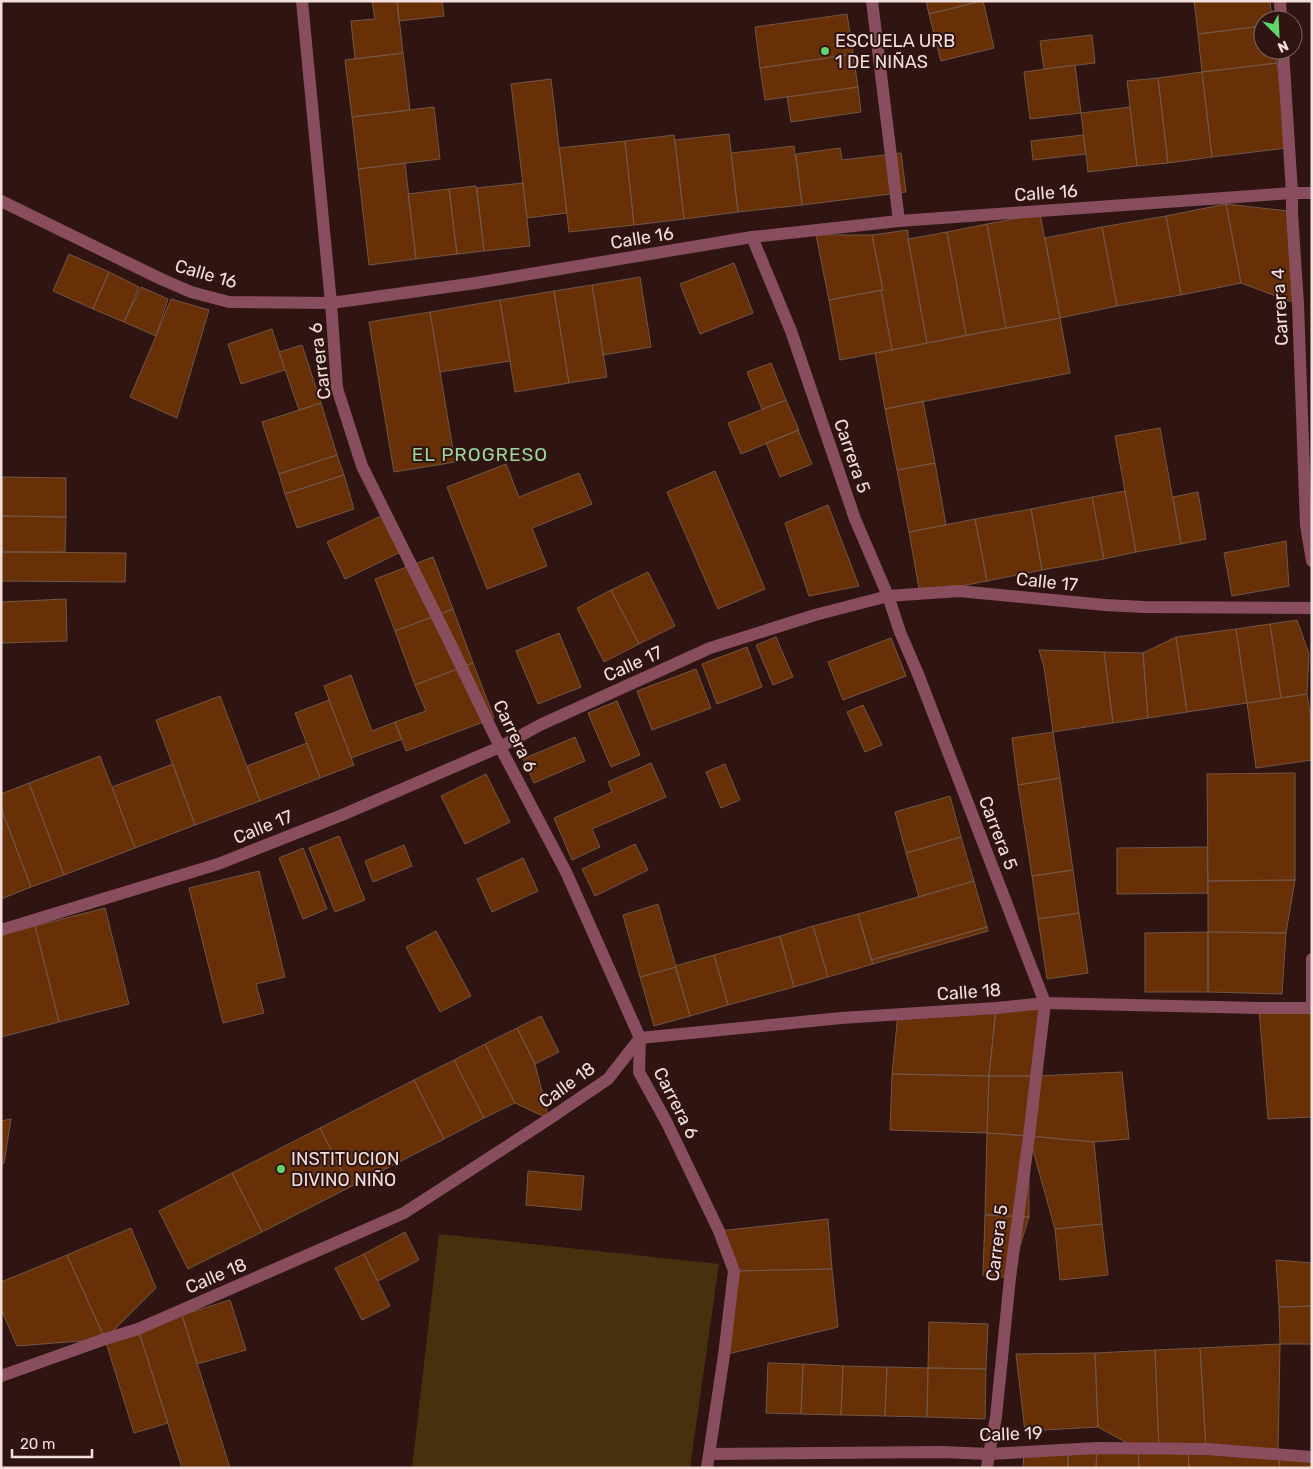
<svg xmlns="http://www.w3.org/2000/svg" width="1313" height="1469" viewBox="0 0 1313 1469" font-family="Rubik,sans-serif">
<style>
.green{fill:#47300e}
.building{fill:#683007;stroke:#725646}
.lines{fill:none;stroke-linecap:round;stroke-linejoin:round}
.minor{stroke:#884e5e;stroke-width:12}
.tertiary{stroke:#884e5e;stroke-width:12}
.poi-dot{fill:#5fd56b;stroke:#2f1412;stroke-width:2}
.labels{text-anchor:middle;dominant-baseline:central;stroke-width:4;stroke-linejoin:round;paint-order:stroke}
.poi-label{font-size:18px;fill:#f2dedc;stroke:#2f1412;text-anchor:start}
.street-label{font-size:18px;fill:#f2dedc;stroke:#2f1412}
.neighbourhood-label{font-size:19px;letter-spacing:1px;fill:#9bd69d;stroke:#2f1412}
</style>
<rect width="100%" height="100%" fill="#2f1412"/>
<path class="green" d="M439,1234l280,30 -29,204h-278z"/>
<path class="building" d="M372,1h25l6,52 -48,6 -4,-38 24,-2z
M397,1h45l2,15 -45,5z
M926,1h56l-53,13z
M983,1l11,47 -53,13 -12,-47z
M1194,1h76l2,19h-9v6l-65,8z
M847,14l6,40 -93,14 -5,-41z
M1263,26v24h12l2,13 -75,9 -4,-38z
M1092,35l3,28 -51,6 -4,-28z
M403,53l7,57 -58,7 -7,-57z
M853,54l5,33 -93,13 -5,-32z
M1277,63l10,85 -75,9 -10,-85z
M1075,65l6,48 -51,6 -6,-47z
M1202,72l10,85 -44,6 -10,-85z
M1158,78l10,85 -31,3 -10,-85z
M551,79l16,134 -40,5 -16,-134z
M858,87l3,25 -70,10 -4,-25z
M434,107l6,52 -82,10 -6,-52z
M1130,107l7,59 -49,6 -7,-59z
M729,134l9,78 -54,7 -9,-79z
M674,135l10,84 -50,6 -9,-84z
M1083,135l3,19 -53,6 -2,-19z
M625,141l9,84 -65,7 -10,-84z
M794,146l8,59 -64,7 -7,-59z
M840,148l2,12 59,-7 5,39 -104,13 -6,-51z
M405,163l11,96 -47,6 -11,-96z
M523,183l7,63 -46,5 -7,-63z
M476,186l8,65 -27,3 -8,-65z
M449,189l8,65 -41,5 -8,-65z
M1226,204l15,79 -60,12 -15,-79z
M1226,204l62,7 7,92 -54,-20z
M1040,214l20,104 -54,10 -19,-104z
M1166,216l15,79 -64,11 -15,-79z
M987,224l19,104 -40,7 -19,-103z
M1102,227l15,79 -57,12 -15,-80z
M908,230v9l19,104 -35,7 -11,-60h2l-11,-55z
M947,232l19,103 -39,8 -19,-104z
M816,235h56l11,55 -54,10z
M69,254l40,18 -16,37 -40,-18z
M734,263l19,50 -53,21 -20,-50z
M109,272l30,15 -15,35 -31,-13z
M640,277l11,70 -48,8 -11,-70z
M592,285l15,92 -38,6 -15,-92z
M141,287l27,12 -12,37 -32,-14z
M881,290l11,60 -52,10 -11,-60z
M554,291l15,92 -54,9 -15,-92z
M171,299l38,11 -32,108 -47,-21 26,-61z
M500,300l10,61 -70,11 -10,-60z
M430,312l25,150 -61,10 -25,-150z
M1060,318l10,55 -185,36 -10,-56z
M272,329l13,41 -44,14 -13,-40z
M302,345l19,58 -22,7 -20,-58z
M771,363l15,37 -24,9 -15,-37z
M786,400l13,30 -58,24 -13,-31z
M923,401l12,62 -38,7 -12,-61z
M321,403l16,52 -58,19 -17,-52z
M1160,428l21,116 -45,8 -21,-116z
M798,430l14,34 -32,13 -14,-34z
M337,455l7,20 -59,19 -6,-20z
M935,463l11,62 -37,7 -12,-62z
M506,464l13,33 60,-24 13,31 -60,24 15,38 -60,23 -40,-102z
M715,471l50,118 -47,20 -51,-117z
M344,475l10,34 -57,19 -12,-34z
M2,477l64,1v39l-64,-1z
M1125,491l11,61 -32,7 -12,-62z
M1198,492l8,47 -25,5 -8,-47z
M1092,497l12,62 -62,11 -11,-61z
M828,505l31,81 -50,10 -24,-73z
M1031,509l11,61 -55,11 -12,-62z
M387,513l18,37 -60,29 -18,-37z
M2,516l64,1 -1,35h-63z
M975,519l12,62 -67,13 -11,-62z
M1286,541l3,45 -57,10 -8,-43z
M2,552l124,1 -1,29 -124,-1z
M433,557l20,52 -58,22 -20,-52z
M648,572l27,54 -36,18 -28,-54z
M611,590l28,54 -35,18 -27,-54z
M66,599l1,42 -66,2v-41z
M453,609l20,54 -58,22 -20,-54z
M1297,620l12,34 -2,40 -26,4 -11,-74z
M1270,624l11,74 -34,5 -11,-74z
M1236,629l11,74 -60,9 -11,-75z
M559,633l22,54 -43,17 -22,-53z
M776,637l17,40 -20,8 -17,-40z
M1176,637l11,75 -39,6 -5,-65z
M891,638l15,38 -63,24 -15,-38z
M747,647l15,40 -45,17 -15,-40z
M1039,650l65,2 9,71 -60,9 -9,-65z
M1104,652l39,1 5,65 -35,5z
M473,663l21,55 -88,33 -11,-29 31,-11 -11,-26z
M696,669l15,39 -59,22 -15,-39z
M351,675l21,56 23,-9 7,17 -51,19 -27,-72z
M1307,694l5,30v36l-56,8 -9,-65z
M220,696l40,105 -65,24 -39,-105z
M329,700l25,65 -34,13 -25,-65z
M617,701l23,54 -29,12 -23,-54z
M863,705l19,40 -17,7 -18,-40z
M1053,732l7,46 -42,7 -6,-47z
M575,737l10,24 -51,22 -11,-24z
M307,743l13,35 -60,23 -13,-35z
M100,756l35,92 -71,27 -35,-92z
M651,763l15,34 -74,32 8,18 -28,13 -18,-42 58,-26 -4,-10z
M173,764l22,61 -60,23 -23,-61z
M725,764l15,36 -19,8 -15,-36z
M1295,773v107l-87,1 -1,-107z
M486,774l24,48 -45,22 -24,-48z
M1060,778l13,92 -41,6 -14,-91z
M29,783l35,92 -33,12 -30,-79v-14z
M950,796l11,41 -55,16 -11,-41z
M1,808l30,79 -30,12z
M339,836l26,64 -30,12 -26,-64z
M961,837l13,44 -55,16 -13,-44z
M635,844l13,26 -53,26 -13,-27z
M404,845l8,21 -39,16 -8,-21z
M1207,847l1,46 -91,1v-46z
M303,848l24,61 -24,10 -24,-61z
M523,858l15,33 -46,21 -15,-33z
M1073,870l6,43 -41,6 -6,-43z
M259,871l26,106 -29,7 8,29 -41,10 -34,-135z
M1295,880l-9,53 -78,-1v-51z
M974,881l13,46 -116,33 -13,-46z
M658,904l18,63 -36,10 -17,-62z
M105,908l24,96 -70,18 -24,-96z
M1079,913l9,60 -41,6 -9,-60z
M858,914l15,50 -45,13 -15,-51z
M35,926l24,96 -58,15v-102z
M813,926l15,51 -34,10 -14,-51z
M987,927l1,4 -115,33 -2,-4z
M436,931l35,65 -31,16 -34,-65z
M1208,932l78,1 -4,61 -74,-2z
M1208,932v60h-63v-59z
M780,936l14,51 -66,18 -14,-50z
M714,955l14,50 -38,11 -15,-50z
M676,967l14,49 -36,10 -14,-49z
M1045,1003l-9,73h-47l7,-68z
M996,1008l-7,68 -97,-2 6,-60z
M1259,1008l53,3v106l-44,2z
M541,1016l18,36 -24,12 -18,-36z
M517,1028l18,36 14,55 -34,-16 -30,-59z
M485,1044l30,59 -31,15 -30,-58z
M454,1060l30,58 -40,21 -30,-59z
M1122,1072l7,67 -35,3 -65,-6 7,-60z
M892,1074l97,2 -2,57 -97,-3z
M989,1076h47l-7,60 -42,-3z
M414,1080l30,59 -94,48 -30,-59z
M11,1119l-7,44 -3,1v-43z
M320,1128l30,59 -88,45 -30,-59z
M987,1133l42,3v81l-44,-2z
M1029,1136l65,6 8,82 -47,5z
M528,1171l56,5 -3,34 -55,-5z
M232,1173l30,59 -74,37 -29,-58z
M985,1215l44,2 -19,61 -27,-3z
M828,1219l4,50 -98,2 -15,-40z
M1102,1224l6,51 -48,5 -5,-51z
M131,1228l25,60 -51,51 -38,-84z
M405,1232l14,28 -41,21 -14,-27z
M364,1254l26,52 -28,14 -27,-52z
M67,1255l38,84 -88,7 -16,-37v-27z
M1276,1260l36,3v43l-33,1z
M832,1269l6,58 -114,28 10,-84z
M230,1300l16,50 -49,14 -15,-49z
M1312,1306v38h-32l-1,-37z
M182,1315l48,153h-48l-44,-139z
M929,1322l59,2 -2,45 -58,-1z
M138,1329l30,94 -34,10 -29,-94z
M1280,1344l-2,111 -72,-6 -6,-101z
M1200,1348l6,101h-47l-4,-99z
M1155,1350l4,99h-21l-40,-22 -3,-74z
M1095,1353l3,74 -73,4 -9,-77z
M768,1363l35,1 -2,50 -35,-1z
M803,1364l40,2 -2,49 -40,-1z
M843,1366l44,1 -2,49 -44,-1z
M887,1367l41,1 -1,49 -42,-1z
M928,1368l58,1 -1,50 -58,-2z
M1097,1448l-1,20h-28v-18z
M1097,1448l41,1 1,19h-43z
M1138,1449h50l1,19h-50z
M1188,1449l90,6 2,13h-91z
M1068,1450v18h-45l1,-16z
M1278,1455l34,3v10h-32z"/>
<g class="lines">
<path class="minor" d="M302,1l29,302 6,85 25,78 87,175 51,106 66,125 74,166 -1,34 28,51 27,56 25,52 15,40 -10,84 -17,113
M872,1l27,220
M1280,1l1,19
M1283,50l9,143v21l6,90 8,221 6,36
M752,237l39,94 64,188 33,77 12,36 18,42 127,329 -16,133 -19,142 -14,139 -7,37 -2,14
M1,930l217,-66 124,-49 158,-68 40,-22 170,-77 105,-33 73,-19 71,-5 146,14 39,2 168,1
M1312,959v50
M1,1376l104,-37 33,-10 266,-116 145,-94 59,-40 32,-41 201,-20 155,-10 49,-5 214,5h53
M710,1454l232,-2 47,2 108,-6 109,1 106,8"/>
<path class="tertiary" d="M1,201l160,78 30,13 38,10 102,1 145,-20 276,-46 147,-16 393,-28h20"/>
</g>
<g class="poi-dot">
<circle cx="825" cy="51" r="5"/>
<circle cx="281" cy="1169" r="5"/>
</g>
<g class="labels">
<g class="poi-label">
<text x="835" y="41">ESCUELA URB<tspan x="835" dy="21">1 DE NIÑAS</tspan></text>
<text x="291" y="1159">INSTITUCION<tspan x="291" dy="21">DIVINO NIÑO</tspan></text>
</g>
<g class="street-label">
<text transform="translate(1046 193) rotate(-4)">Calle 16</text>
<text transform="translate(642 238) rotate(-9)">Calle 16</text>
<text transform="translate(206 274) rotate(16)">Calle 16</text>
<text transform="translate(1280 307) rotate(-93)">Carrera 4</text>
<text transform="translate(320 361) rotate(-97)">Carrera 6</text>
<text transform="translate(852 456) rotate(71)">Carrera 5</text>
<text transform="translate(1047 582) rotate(6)">Calle 17</text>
<text transform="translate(633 664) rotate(-24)">Calle 17</text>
<text transform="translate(515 736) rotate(64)">Carrera 6</text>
<text transform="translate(263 827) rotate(-22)">Calle 17</text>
<text transform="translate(998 833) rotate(69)">Carrera 5</text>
<text transform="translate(969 992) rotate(-4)">Calle 18</text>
<text transform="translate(567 1085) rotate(-36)">Calle 18</text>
<text transform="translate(676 1103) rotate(63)">Carrera 6</text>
<text transform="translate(997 1243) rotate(-83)">Carrera 5</text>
<text transform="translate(216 1276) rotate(-23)">Calle 18</text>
<text transform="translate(1011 1434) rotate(-2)">Calle 19</text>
</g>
<g class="neighbourhood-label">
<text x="480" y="454">EL PROGRESO</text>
</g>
</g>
<rect width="1313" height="1469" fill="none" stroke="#f2dedc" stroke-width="5"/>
<g transform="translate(1278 35) rotate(156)"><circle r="24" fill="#2f1412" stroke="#7d6563"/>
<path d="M0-4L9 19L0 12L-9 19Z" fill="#5fd56b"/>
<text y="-8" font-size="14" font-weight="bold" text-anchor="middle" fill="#f2dedc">N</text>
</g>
<path d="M12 1449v8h80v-8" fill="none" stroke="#f2dedc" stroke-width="2.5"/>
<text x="20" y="1449" font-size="15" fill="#f2dedc" stroke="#2f1412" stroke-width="4" paint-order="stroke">20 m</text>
</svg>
